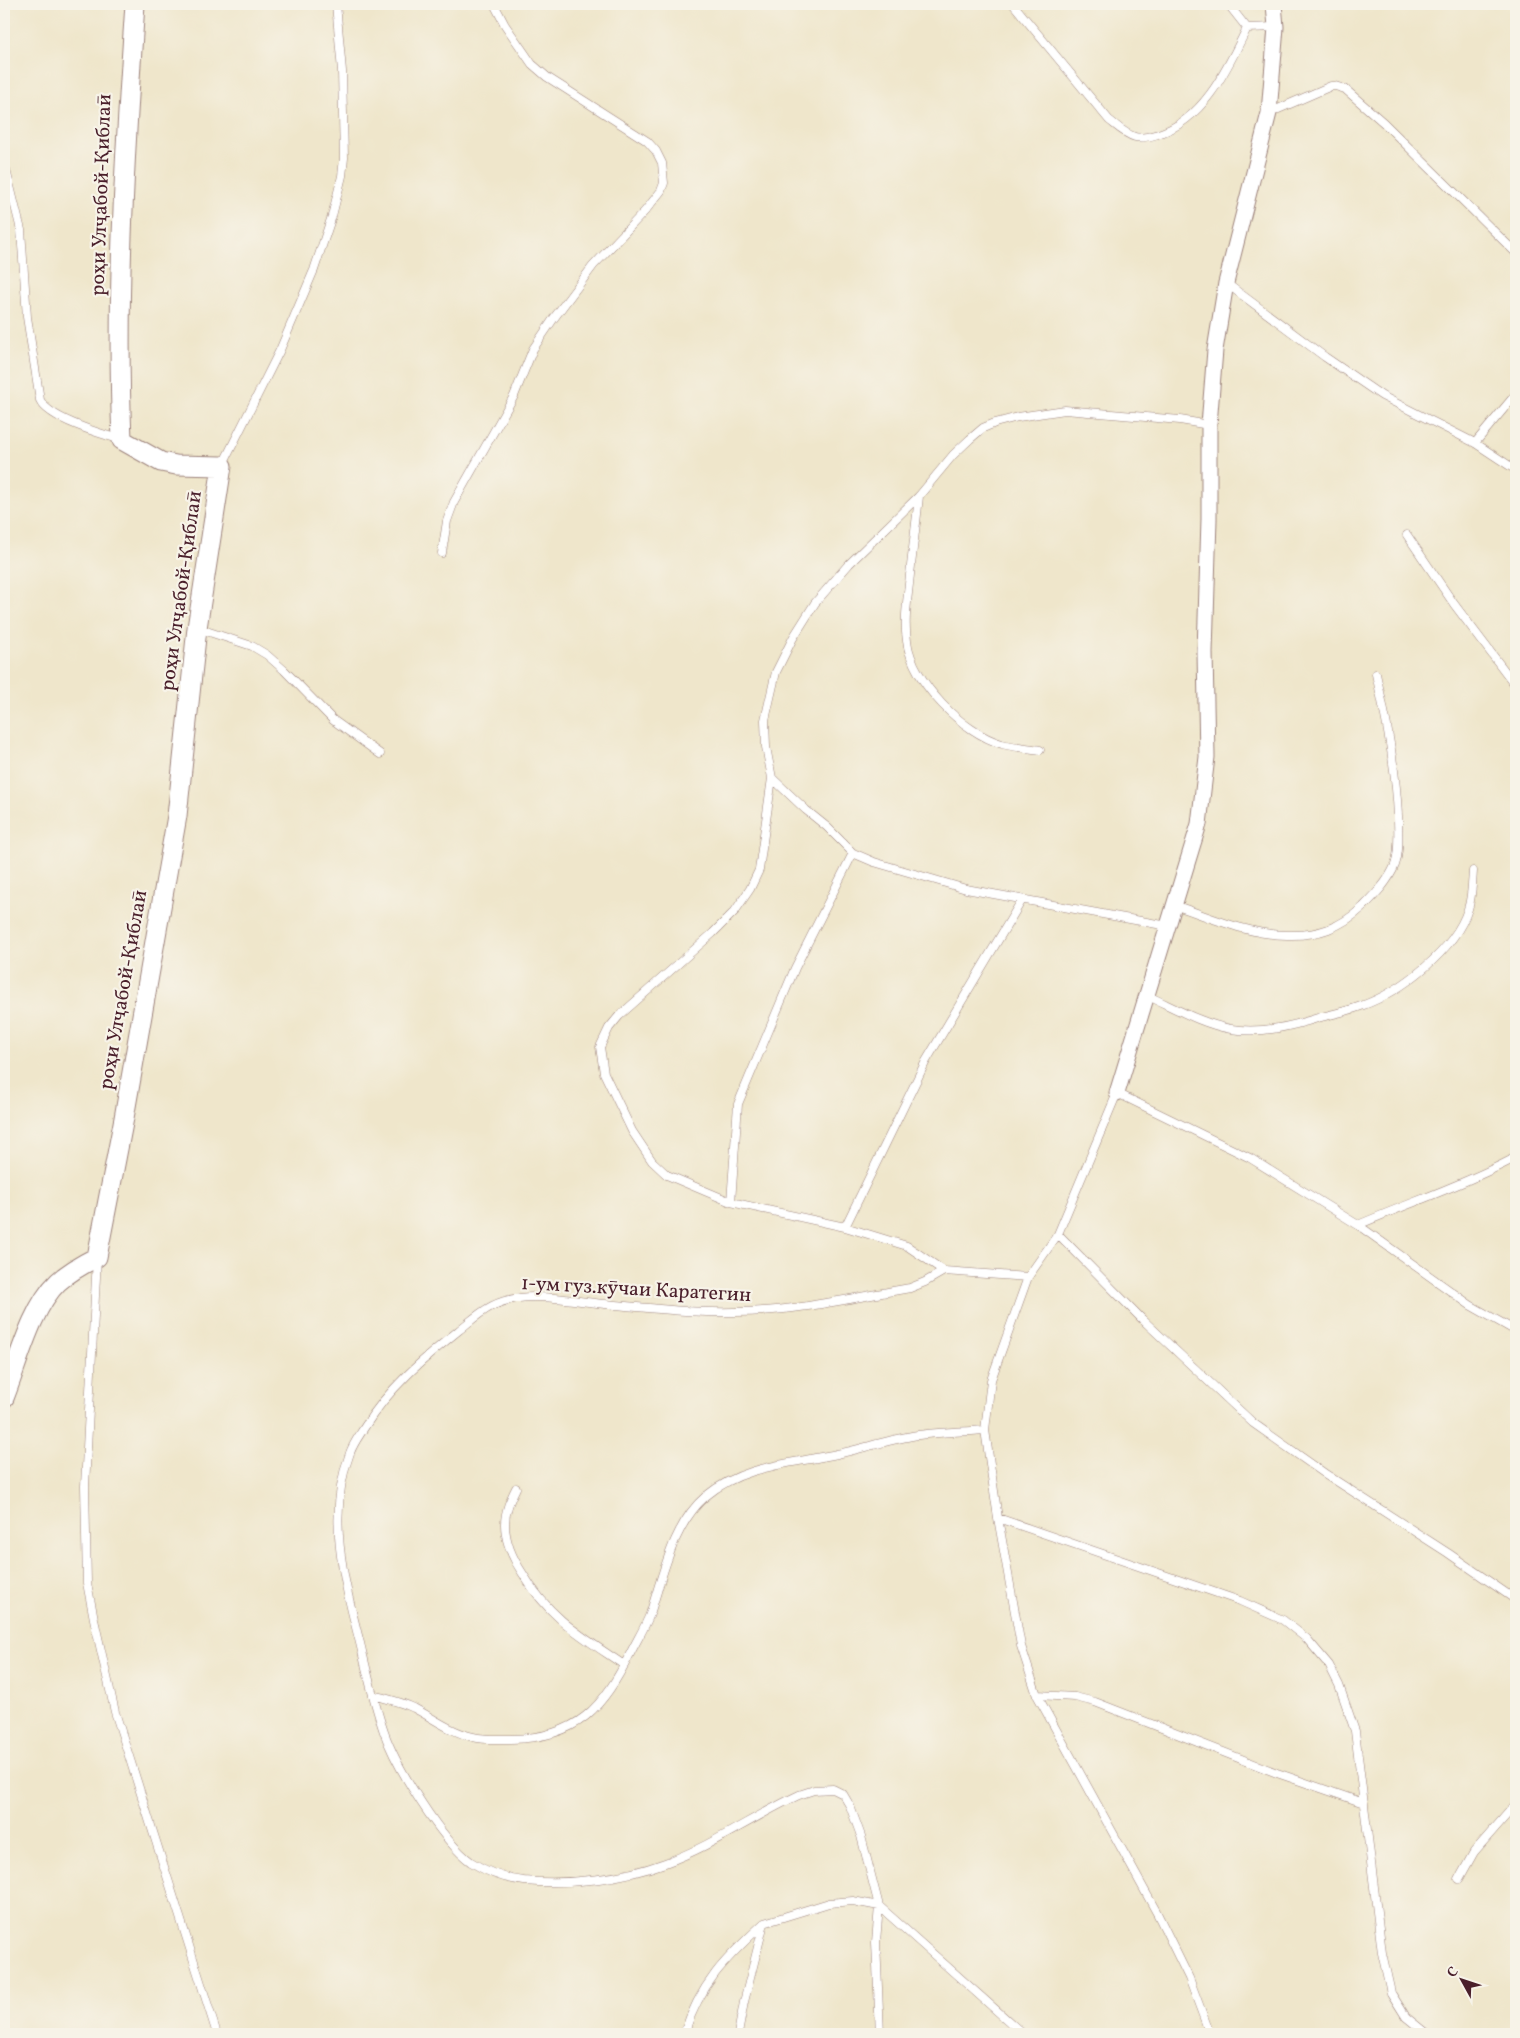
<svg xmlns="http://www.w3.org/2000/svg" width="1520" height="2038" viewBox="0 0 1520 2038" font-family="Vollkorn,serif">
<style>
.lines{fill:none;stroke-linecap:round;stroke-linejoin:round}
.service-casing{stroke:#9c827b;stroke-width:9}
.minor-casing{stroke:#9c827b;stroke-width:17}
.tertiary-casing{stroke:#9c827b;stroke-width:21}
.service{stroke:#fff;stroke-width:8}
.minor{stroke:#fff;stroke-width:15}
.tertiary{stroke:#fff;stroke-width:19}
.labels{text-anchor:middle;dominant-baseline:central;stroke-width:4.5;stroke-linejoin:round;paint-order:stroke}
.street-label{font-size:20px;fill:#4a1f2b;stroke:#f7f3e8}
</style>
<rect width="100%" height="100%" fill="#f7f3e8"/>
<filter id="ink" filterUnits="userSpaceOnUse"><feTurbulence type="fractalNoise" baseFrequency=".02" numOctaves="2"/><feDisplacementMap in="SourceGraphic" scale="10" xChannelSelector="R" yChannelSelector="G"/><feConvolveMatrix kernelMatrix="1 2 1 2 8 2 1 2 1" color-interpolation-filters="sRGB"/></filter>
<filter id="wash" filterUnits="userSpaceOnUse"><feTurbulence type="fractalNoise" baseFrequency=".0096" numOctaves="4" result="noise"/><feDisplacementMap in="SourceGraphic" scale="20" xChannelSelector="R" yChannelSelector="G"/><feGaussianBlur stdDeviation="1.12" result="paint"/><feColorMatrix in="noise" values="0 0 0 0 0 0 0 0 0 0 0 0 0 0 0 0 0 1.4 0 .05"/><feComposite in="paint" operator="in"/></filter>
<g filter="url(#wash)">
<rect width="100%" height="100%" fill="#efe6cb"/>
</g>
<g filter="url(#ink)">
<g class="lines">
<defs>
<path id="service" d="M1013,4l96,116c8,6 16,14 26,17 7,2 16,-1 23,-3 46,-14 69,-65 89,-106
M1228,4l19,24 29,-1
M1269,113l62,-27h4l10,3 39,34 132,130
M4,162l17,68 6,87 13,83c9,19 61,34 82,40
M1226,283l99,74 57,39 93,47 41,27
M1475,443l41,-49
M222,466l58,-116 34,-80 18,-54 10,-40 2,-18 -2,-87 -6,-67
M919,496c-3,29 -7,59 -10,88 -2,19 -5,38 -2,57 5,41 56,92 95,103 12,3 25,4 38,6
M1407,535l47,69 62,82
M442,553l5,-32 7,-19 60,-106 19,-47 21,-31 39,-52 52,-55 16,-20 3,-8 -2,-20 -6,-12 -9,-10 -100,-64 -15,-13 -27,-39 -11,-21
M197,628l55,18 15,9 17,15 49,50 47,34
M772,778l34,32 21,17 26,26 21,9 92,27 202,37
M1174,905c36,12 75,30 113,30 31,1 53,-7 76,-28 12,-12 25,-25 32,-42 5,-14 3,-34 3,-49 -2,-48 -11,-95 -22,-142
M1146,995c27,12 56,29 85,34 30,5 62,-3 90,-12 13,-3 27,-6 40,-11 40,-14 94,-56 107,-97 4,-12 4,-25 5,-38
M731,1202l7,-98 57,-136 58,-115
M1358,1225c51,-22 103,-39 153,-65l5,-5
M845,1227l81,-166 96,-161
M1058,1234l84,85 111,104 71,50 124,80 68,47
M97,1258l-12,228 2,97 8,41 20,88 102,322
M944,1271l-37,-25 -62,-19 -114,-25 -64,-27 -15,-14 -20,-30 -28,-58 -4,-26 9,-19 10,-12 94,-83 22,-22 15,-22 9,-19 13,-92 -6,-31 -1,-27 11,-48 17,-34 22,-35 34,-39 70,-68 34,-41 17,-16 13,-11 12,-5 23,-6 47,-7 115,10 29,5
M516,1488c-6,12 -11,23 -11,36 0,19 8,35 18,50 27,45 60,63 101,91
M998,1518l242,83 43,19 24,19 22,26 10,20 16,46 27,222 9,40 15,24 21,17
M373,1695c14,4 28,7 41,13 19,10 37,24 59,29 12,3 26,2 38,2 67,-1 92,-31 120,-87 6,-12 14,-25 19,-38 13,-39 23,-90 56,-118 37,-31 85,-32 131,-42 25,-5 50,-14 75,-18 24,-4 49,-4 73,-6
M1037,1695l38,2 20,5 182,71 87,30
M1459,1879l15,-27 42,-48
M684,2034c16,-50 41,-75 79,-110
M738,2034l6,-32 20,-79 65,-20 24,-2 26,5 144,128
M880,2034l-4,-92 3,-36 -18,-70 -11,-30 -7,-12 -10,-5 -19,1 -15,5c-45,21 -87,51 -134,68 -43,16 -95,22 -141,18 -18,-2 -37,-9 -53,-19 -29,-21 -75,-95 -87,-130 -10,-29 -17,-60 -24,-89 -16,-62 -34,-128 -10,-190 3,-9 9,-17 14,-25 24,-39 58,-68 94,-97 10,-8 22,-19 34,-25 34,-17 78,-5 113,-2 42,4 87,9 129,8 59,0 118,-14 176,-24l15,-6 19,-11 84,6
M1210,2034l-21,-56 -32,-65 -120,-218 -16,-49 -23,-128 -13,-88 6,-50 37,-103 30,-43 59,-141 133,65 108,67 112,80 46,26"/>
<path id="minor" d="M1117,1093l82,-269 8,-67 -2,-105 4,-133v-94l6,-75 11,-67 43,-170 7,-86 -2,-23"/>
<path id="tertiary" d="M4,1398c14,-35 27,-90 54,-116 12,-11 25,-18 39,-25l27,-139 53,-302 20,-188 25,-162 -46,-1 -15,-3 -39,-22c-6,-145 3,-291 13,-436"/>
</defs>
<use href="#service" class="service-casing"/>
<use href="#minor" class="minor-casing"/>
<use href="#tertiary" class="tertiary-casing"/>
<use href="#service" class="service"/>
<use href="#minor" class="minor"/>
<use href="#tertiary" class="tertiary"/>
</g>
</g>
<g class="labels">
<g class="street-label">
<text transform="translate(102 195) rotate(-88)">роҳи Улҷабой-Қиблаӣ</text>
<text transform="translate(182 591) rotate(-82)">роҳи Улҷабой-Қиблаӣ</text>
<text transform="translate(124 990) rotate(-80)">роҳи Улҷабой-Қиблаӣ</text>
<text transform="translate(636 1290) rotate(3)">1-ум гуз.кӯчаи Каратегин</text>
</g>
</g>
<rect width="1520" height="2038" fill="none" stroke="#f7f3e8" stroke-width="20"/>
<g transform="translate(1462 1980) rotate(310)" stroke="#f7f3e8" stroke-width="4" paint-order="stroke">
<path d="M0-4L9 19L0 12L-9 19Z" fill="#4a1f2b"/>
<text y="-8" font-size="14" font-weight="bold" text-anchor="middle" fill="#4a1f2b">С</text>
</g>
</svg>
